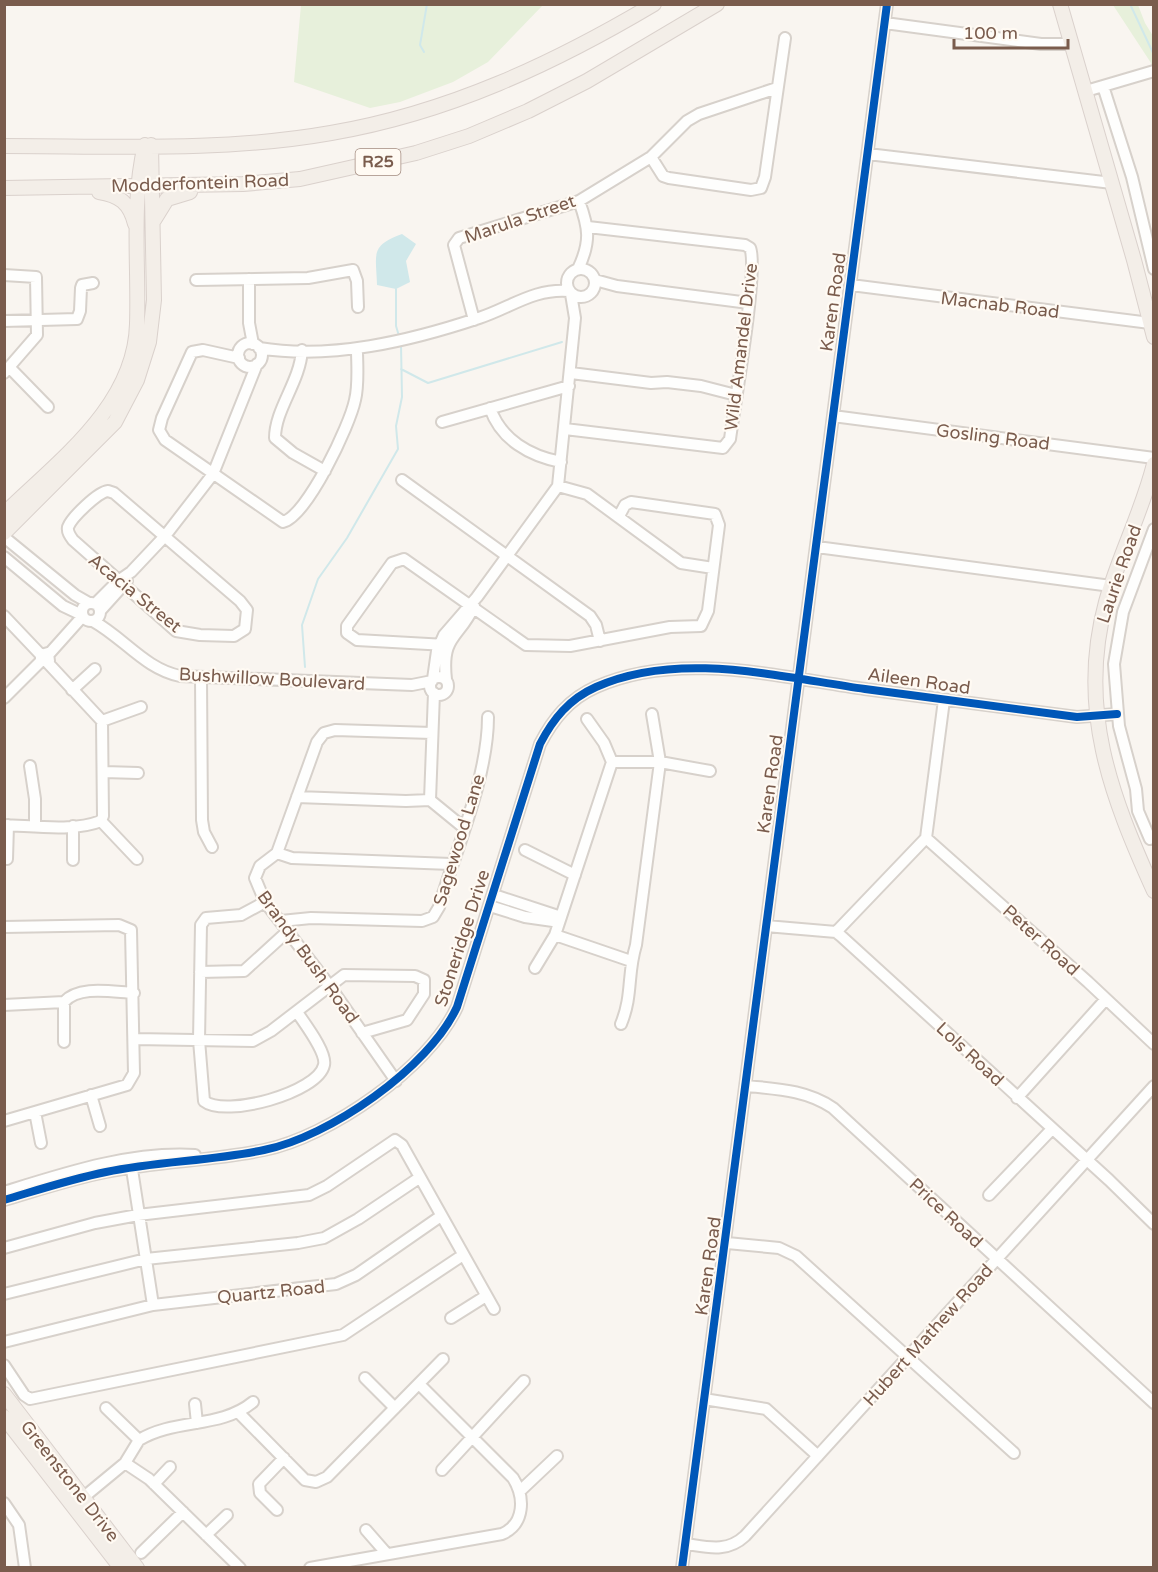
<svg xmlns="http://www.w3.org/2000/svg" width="1158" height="1572" viewBox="0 0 1158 1572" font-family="'Varela Round',sans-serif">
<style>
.green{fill:#e7f0db}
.water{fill:#d0e8ea}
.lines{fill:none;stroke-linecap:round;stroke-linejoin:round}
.stream{stroke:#d0e8ea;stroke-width:2}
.minor-casing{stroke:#d7d1cb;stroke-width:14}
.major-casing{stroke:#dad1cc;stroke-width:16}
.minor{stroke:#fefefd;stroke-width:10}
.major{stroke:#f3eee8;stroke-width:14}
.cycleway-casing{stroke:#fffaf3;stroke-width:11}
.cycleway{stroke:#0057b8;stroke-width:8}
.labels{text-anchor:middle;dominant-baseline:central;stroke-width:4.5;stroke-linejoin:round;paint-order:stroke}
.shield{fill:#fffaf3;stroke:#a28b7f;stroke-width:1.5}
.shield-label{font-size:16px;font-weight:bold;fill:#7a5c4d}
.street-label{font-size:18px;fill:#7a5c4d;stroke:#fffaf3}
</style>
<rect width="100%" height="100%" fill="#f9f5f0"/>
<path class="green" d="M301,5v-1l242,1 -55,57 -35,20 -53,20 -30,6 -76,-26z
M1113,5h25l7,18 8,13v59l-2,-32z"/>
<path class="water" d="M402,234l14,10 -10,17 4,21 -14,7 -19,-4c-1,-32 -7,-39 25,-51z"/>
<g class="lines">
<path class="stream" d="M1130,4l24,51
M424,52l-4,-7 7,-41
M396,289v37l3,10
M401,369l27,14 134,-41
M305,667l-3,-42 16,-46 29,-41 51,-89 -2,-23 6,-29 -1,-52"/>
<defs>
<path id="minor" d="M885,23l156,21h31
M1103,86l29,91 22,92
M1086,91l68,-20
M868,154l244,29
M651,157l12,19 6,2 82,12 10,-2 4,-11 20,-139
M567 283a14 14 0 1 1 28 0a14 14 0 1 1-28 0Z
M578,269c13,-27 11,-41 1,-68
M4,275l32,2 1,58 -33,38
M249,279v44l4,21
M196,280l112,-2 45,-8 4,11 1,26
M595,280l22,6 132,17
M851,285l299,38
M474,320l-20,-75 5,-7 120,-37 72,-44 36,-36 12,-7 78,-26
M4,321l73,-2 3,-8 1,-23 1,-3 11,-2
M238 355a12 12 0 1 1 24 0a12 12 0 1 1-24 0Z
M259,348c72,12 151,-7 220,-30 31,-10 55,-30 90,-27
M302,350c-2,32 -27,59 -27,88l18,15 32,18
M239,358l-36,-8 -11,2 -30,66 -3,12 6,10 118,82c24,-6 67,-97 72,-122 4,-16 2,-35 2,-51
M10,368l38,39
M571,373l80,10 16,-1 34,4 35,9
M490,408c11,32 40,48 71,54
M833,416l321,42
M442,422l127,-36
M565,429l158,19 7,-9c4,-30 29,-172 20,-191l-5,-3 -157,-18
M402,480l188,136 6,9 4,16
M558,486l29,8 94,69 32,5
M108,491l6,2 126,108 7,9 -2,19 -11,7 -34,-1 -24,-4 -103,-91c-3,-4 -6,-8 -5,-13 4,-10 30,-35 40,-36z
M4,537l71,58 14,8
M817,547l294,39
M4,557l59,49 19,9
M82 612a9 9 0 1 1 18 0a9 9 0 1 1-18 0Z
M95,604l23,-23 13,-9 34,-36 48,-62 44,-110
M100,611l27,-30
M4,616l37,39v6h8l-1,-8 -7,2
M93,621c31,17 52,48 87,55l232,9 20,-4
M446,645l-89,-5 -10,-7v-7l45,-63 12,-4 122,86 44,1 100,-19 31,-1 7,-15 11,-86 -4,-11 -84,-12 -6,3 -6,11
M49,654l34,-38
M430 686a9 9 0 1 1 18 0a9 9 0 1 1-18 0Z
M201,677l1,143 2,12 8,15
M433,679l4,-28 7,-16 33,-38 81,-111 17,-168 -4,-24
M446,679c-5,-44 13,-40 28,-73
M72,690l23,-21
M434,693l-4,107 33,27
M4,698l37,-37
M102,721l39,-14
M612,762h48l50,9
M30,766l5,33v26
M104,772l34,1
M297,797l109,4 24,-1
M101,821l36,38
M4,825c30,1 69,7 97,-4l2,-5 -1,-95 -55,-59
M73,826v34
M926,838l162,144 66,62
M1150,839l-12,-28 -2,-22 -17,-63 -5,-62 9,-52 31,-83
M525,850l50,25
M277,853l15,5 159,6
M7,859l1,-34
M494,895l67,22
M265,902l-24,13 -35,3 -5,7 -2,115 5,61c21,17 114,-8 120,-36 3,-13 -20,-42 -27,-53
M490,906l35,11 28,4
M281,921l30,-3 111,3 11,-4 6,-10c17,-58 49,-130 49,-190
M766,926l70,6 5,4 268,244 45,44
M4,927l115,-2 12,5 3,143 -7,12 -123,36
M836,932l90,-94 18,-138
M555,935l76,26
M535,968l20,-33 57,-173 -8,-19 -17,-24
M200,972l44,-1 44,-40
M4,1005l60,-3
M621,1024c12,-29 6,-50 15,-79l24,-183 -8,-48
M135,1039l118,2 18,-10 73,-56 71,1 9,4v14l-17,26 -45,13
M64,1042v-40c15,-17 48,-10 70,-9
M396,1081l-67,-96 -64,-83 -10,-24 5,-12 17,-13 40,-111 7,-9 11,-3 97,3
M747,1086c30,3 60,4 86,22l321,295
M91,1095l9,31
M1017,1098l89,-99
M35,1112l6,31
M131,1163l22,142
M4,1192c61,-19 127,-41 191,-37
M989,1195l63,-66
M4,1200c34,-10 67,-21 102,-28 52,-11 106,-11 158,-22 65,-13 165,-82 193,-143l83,-263c13,-25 29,-45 56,-57 83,-37 183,-10 269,2 71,10 142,19 212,28l40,-3
M727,1243l52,5 17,8 218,197
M4,1248l91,-25 43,-8 171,-20 18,-9 68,-46 7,5 92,164
M4,1294l142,-35 152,-16 26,-5 34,-19 61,-41
M451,1318l35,-22
M4,1342l149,-37 183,-21 20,-9 85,-59
M4,1365l20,30 6,4 313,-64 120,-80
M365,1378l30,30
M704,1399l62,10 52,47
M195,1404l2,19
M106,1408l33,32c36,-22 81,-11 114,-38
M239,1413l66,67 11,2 11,-5 116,-118
M125,1463l24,16 91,89
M442,1470l82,-89
M154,1484l16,-17
M520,1491l37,-35
M79,1501l46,-38 14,-23
M4,1503l15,22 6,43
M277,1510l-17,-17 -1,-9 25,-26
M366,1530l21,24
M206,1535l21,-20
M686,1544c21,3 41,9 59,-8l409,-450
M141,1553l42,-41
M310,1568l192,-34c23,-10 23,-37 11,-56l-94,-94
M682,1568l205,-1564"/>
<path id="major" d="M1060,4l74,256 20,77
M4,146c109,0 220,6 327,-13 117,-20 222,-69 323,-129
M4,188l239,-4 57,-5 116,-26 53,-17 59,-25 59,-30 130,-77
M99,192c20,3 31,11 36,32
M154,220l13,-21 23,-7
M1154,464c-12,48 -35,91 -48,138 -29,106 5,194 48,289
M4,514c54,-53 131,-108 133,-190 2,-59 -6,-121 8,-179
M4,533l111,-111 22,-42 12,-38 5,-42 -3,-155
M4,1394l133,174
M4,1417l117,151"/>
</defs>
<use href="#minor" class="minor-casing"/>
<use href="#major" class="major-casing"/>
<use href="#minor" class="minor"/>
<use href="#major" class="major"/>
<defs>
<path id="cycleway" d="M4,1200c34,-10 67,-21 102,-28 52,-11 106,-11 158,-22 65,-13 165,-82 193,-143l83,-263c13,-25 29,-45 56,-57 83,-37 183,-10 269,2 71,10 142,19 212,28l40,-3
M682,1568l205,-1564"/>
</defs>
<use href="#cycleway" class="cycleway-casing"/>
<use href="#cycleway" class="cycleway"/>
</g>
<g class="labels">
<rect class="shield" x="355.5" y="149" width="45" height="26" rx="4.5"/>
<g class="shield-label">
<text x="378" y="162">R25</text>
</g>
<g class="street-label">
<text transform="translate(200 183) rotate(-2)">Modderfontein Road</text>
<text transform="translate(520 219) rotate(-19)">Marula Street</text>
<text transform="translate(833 302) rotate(-82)">Karen Road</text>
<text transform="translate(1000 305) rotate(7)">Macnab Road</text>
<text transform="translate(741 347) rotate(-83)">Wild Amandel Drive</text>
<text transform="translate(993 437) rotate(7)">Gosling Road</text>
<text transform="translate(1119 574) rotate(-71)">Laurie Road</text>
<text transform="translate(135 593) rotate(39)">Acacia Street</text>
<text transform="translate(272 679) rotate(3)">Bushwillow Boulevard</text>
<text transform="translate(919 681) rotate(8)">Aileen Road</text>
<text transform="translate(770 784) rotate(-82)">Karen Road</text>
<text transform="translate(459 840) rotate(-73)">Sagewood Lane</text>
<text transform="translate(462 938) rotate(-72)">Stoneridge Drive</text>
<text transform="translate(1041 940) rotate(42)">Peter Road</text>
<text transform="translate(308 957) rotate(54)">Brandy Bush Road</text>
<text transform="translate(970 1054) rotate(43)">Lols Road</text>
<text transform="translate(946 1213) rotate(43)">Price Road</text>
<text transform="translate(708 1266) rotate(-82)">Karen Road</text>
<text transform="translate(271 1292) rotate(-6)">Quartz Road</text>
<text transform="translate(928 1335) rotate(-48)">Hubert Mathew Road</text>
<text transform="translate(70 1481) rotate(52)">Greenstone Drive</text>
</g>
</g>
<rect width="1158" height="1572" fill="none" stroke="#7a5c4d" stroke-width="12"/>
<path d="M954 39v9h114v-9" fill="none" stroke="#7a5c4d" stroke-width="3"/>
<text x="963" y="39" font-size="18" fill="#7a5c4d" stroke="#fffaf3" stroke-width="4.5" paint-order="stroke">100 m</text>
</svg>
